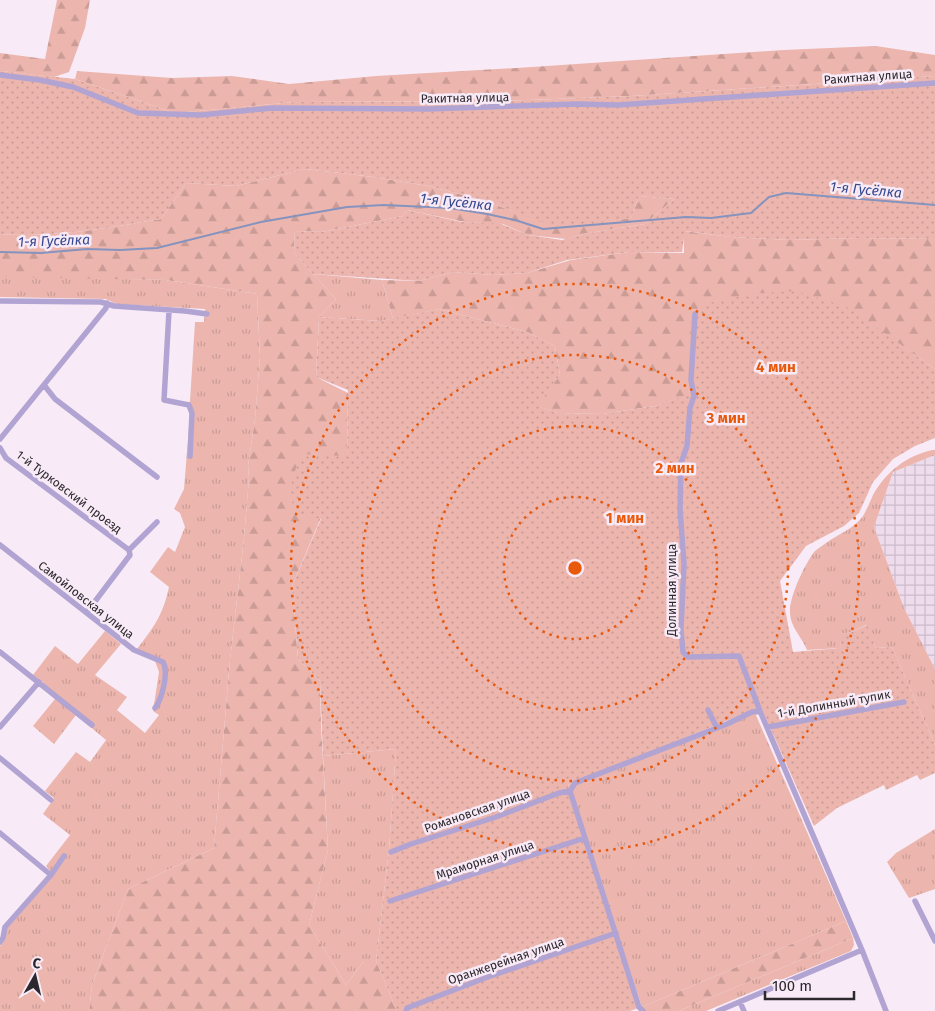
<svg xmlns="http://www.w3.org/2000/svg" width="935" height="1011" viewBox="0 0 935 1011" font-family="'Fira Sans',sans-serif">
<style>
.industrial{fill:url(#industrial-grid)}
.grass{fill:url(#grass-tufts)}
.forest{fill:url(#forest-firs)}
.garden{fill:url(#garden-dots)}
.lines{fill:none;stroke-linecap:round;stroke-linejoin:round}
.stream{stroke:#8593be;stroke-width:2}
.minor{stroke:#b2a4d2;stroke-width:5.5}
.ring{fill:none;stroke:#e8590c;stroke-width:2.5;stroke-dasharray:2.5 5}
.labels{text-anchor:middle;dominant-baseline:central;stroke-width:5;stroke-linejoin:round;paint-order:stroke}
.street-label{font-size:12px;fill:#2c282c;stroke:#f8ebf7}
.water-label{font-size:14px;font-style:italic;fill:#34488e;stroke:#f8ebf7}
.centre{fill:#e8590c;stroke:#f8ebf7;stroke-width:2.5}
.ring-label{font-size:15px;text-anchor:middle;font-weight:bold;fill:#e8590c;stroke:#f8ebf7;stroke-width:5;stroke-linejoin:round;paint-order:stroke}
</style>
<defs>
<pattern id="industrial-grid" width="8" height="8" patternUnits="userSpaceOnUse" patternTransform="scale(1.25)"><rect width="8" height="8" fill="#eedbec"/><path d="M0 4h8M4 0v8" fill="none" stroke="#ccbccb"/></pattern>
<pattern id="grass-tufts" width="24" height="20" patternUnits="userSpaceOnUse" patternTransform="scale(1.25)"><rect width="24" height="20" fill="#ecb6ae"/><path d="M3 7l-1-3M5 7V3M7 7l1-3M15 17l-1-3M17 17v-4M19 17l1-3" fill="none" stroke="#cb9c96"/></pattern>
<pattern id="forest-firs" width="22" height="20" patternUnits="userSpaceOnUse" patternTransform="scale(1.25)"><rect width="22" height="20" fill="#ecb6ae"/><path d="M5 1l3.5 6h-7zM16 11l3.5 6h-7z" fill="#cb9c96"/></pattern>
<pattern id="garden-dots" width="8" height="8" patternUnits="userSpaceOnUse" patternTransform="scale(1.25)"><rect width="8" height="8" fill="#ecb6ae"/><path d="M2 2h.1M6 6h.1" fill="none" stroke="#cb9c96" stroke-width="1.8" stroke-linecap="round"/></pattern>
</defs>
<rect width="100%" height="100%" fill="#f8ebf7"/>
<path class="industrial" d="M935,455v214l-31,-61 -30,-81 19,-55z"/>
<path class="grass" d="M313,274l69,6 11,39 -12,2 -62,-4 17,-18z
M16,276l150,4 91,14 3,62 -5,63 -7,47 1,12 -5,60 -14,122 -16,188 -86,41 -36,96 -3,26h-89v-65l5,-6 2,-12 47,-53 -8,-9 24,-31 -27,-21 11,-16 -9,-7 31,-39 14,10 16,-22 -30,-25 -22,29 -21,-18 22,-27 -14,-12 3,-4 -11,-8 22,-29 23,18 27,-33 16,13 -26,31 32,22 -10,13 28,23 14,-18 -6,-4 6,-39 -4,-11 -18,-12c17,-22 26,-34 32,-62l-19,-15 18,-25 7,5 10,-25 -5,-14 -6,-4 10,-20 6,-75 -3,-6 3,-7 5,-79h9l1,-13 -89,-5 -10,-5 -106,-2v-20z
M932,450h3v5l-42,17 -19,55 30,81 31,61v76l-43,-98 -16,1 -10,-23 -14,7 -12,2 1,14 -34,2c-5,-13 -17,-23 -17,-38 -1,-15 15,-48 24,-60 3,-3 8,-6 12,-9 12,-9 29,-15 37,-27 4,-7 7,-14 10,-21 13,-23 33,-39 59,-45z
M755,713l91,208 -204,86 -74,-222z
M396,749l-7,101 -13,111h-12l-18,24 -37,-60 19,-75 -5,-94z
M935,829v60l-26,9 -22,-36 9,-9z
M853,938l1,7 -3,6 -145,60h-27z"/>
<path class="forest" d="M57,0h33l-5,28 -16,44 -15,5 -54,-6v-18l45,6z
M876,46l59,9v21l-303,20 -128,5 -208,1 -121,11 -100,-34 2,-8 95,7 60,-2 57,8 87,-8 156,-9 251,-17z
M305,169l69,8 54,9 51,13 37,13 86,10 29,-4 8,-22 35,3 -29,25 -62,10 -17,5 -38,-4 -25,-11 -38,-2 -58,-12 -4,6 -81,16 -27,-1 -1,22 42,46 -17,18 -3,60 32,16 -1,63 -55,130 6,73 22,22 1,44 7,125 -19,75 37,60 18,-24h12l21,50h-308l3,-26 36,-96 86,-41 16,-188 14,-122 5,-60 -1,-12 7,-47 5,-63 -3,-62 -91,-14 -166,-3v-43c55,4 107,-6 161,-15l25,-36 50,3z
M684,231l47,6 58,3 71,-2 75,1v130l-37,-26 -204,12 -5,40 -34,11 -53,8 -44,-1 -22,-7 24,-31 -5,-29 -28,-14 -88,-23 -46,10 -11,-39 37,1 35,-9 39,3 34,-2 44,-13 58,-8 55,1z
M846,921l7,17 -174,73h-34l-3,-4z"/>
<path class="garden" d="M0,71l75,8 100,34 121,-11 208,-1 128,-5 303,-20v163l-75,-1 -71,2 -58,-3 -46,-6 -3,21h-53l-62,8 -40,13 -34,2 -39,-3 -35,9 -106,-7 -19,-21 1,-22 27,1 81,-16 4,-6 55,12 37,1 29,12 34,5 21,-6 62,-10 29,-25 -35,-3 -8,22 -69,11 -83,-30 -51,-13 -54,-9 -69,-8 -69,17 -50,-3 -25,36c-54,9 -106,19 -161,15z
M797,291l52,17 86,61v69l-20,8 -22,13 -20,23 -14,31 -15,13 -38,20 -26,35 13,71 48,-4 -2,-14 13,-2 15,-7 9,23 16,-1 43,98v28l-15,7 -3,-5 -31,15 -2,-5 -47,23 -23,18 -53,-119 -193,78 70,223 -8,3h-233l-21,-50 13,-111 7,-101 -73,7 -3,-75 -22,-22 -6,-73 29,-67 -27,-6 -4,-24 10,-35 47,2 1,-66 -32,-13 3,-60 62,4 58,-12 88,23 28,14 5,29 -23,31 21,7 44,1 53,-8 34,-12 5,-39 -4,-36 19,-16 46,-10z"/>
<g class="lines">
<path class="stream" d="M0,252l41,1 46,-4 33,1 37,-2 104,-26 86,-15 37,-2 66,3 37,6 28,6 28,9 143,-12 25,1 40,-5 18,-16 17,-4 149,12"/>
<path class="minor" d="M0,75l40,5 33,7 65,26 63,2 71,-7 156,1 149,-5 41,1 317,-22
M0,301l101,1 13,4 71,5 22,3
M169,311l-5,89 25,5 3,8 -2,43
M695,314l-4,66 3,16 -4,12 -3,38 -6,17 -1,46 4,55 -3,66 2,22 5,5 51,-1 21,55 102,239 24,61
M44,385l11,14 102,78
M0,439l106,-131 1,-5
M0,448l6,10 123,92
M0,545l134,105 29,12c6,10 -1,37 -8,46
M87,612l43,-57 -1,-5 28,-28
M0,652l92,73
M708,710l9,18
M0,727l39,-45
M768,727l136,-25
M0,758l51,42
M0,833l51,42
M391,852l20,-8 85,-27 63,-24 11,-2
M390,901l195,-63
M915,901l20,40
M0,942l3,-4 2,-11 46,-52 13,-19
M740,1002l4,9
M406,1011l1,-3 78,-30 131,-45
M643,1011l-4,-4 -69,-216 5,-8 152,-59 25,-12 8,-1
M718,1011l144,-61"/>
</g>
<g class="ring">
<circle cx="575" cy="568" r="71"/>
<circle cx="575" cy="568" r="142"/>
<circle cx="575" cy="568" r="213"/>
<circle cx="575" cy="568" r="284"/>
</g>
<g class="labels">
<g class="street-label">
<text transform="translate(868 77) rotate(-4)">Ракитная улица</text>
<text transform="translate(465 98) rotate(-1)">Ракитная улица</text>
<text transform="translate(69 492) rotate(37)">1-й Турковский проезд</text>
<text transform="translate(672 590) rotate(-90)">Долинная улица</text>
<text transform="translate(86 600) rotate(38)">Самойловская улица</text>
<text transform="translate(834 704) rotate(-10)">1-й Долинный тупик</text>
<text transform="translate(477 811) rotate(-19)">Романовская улица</text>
<text transform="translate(485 860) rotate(-18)">Мраморная улица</text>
<text transform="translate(506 961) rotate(-19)">Оранжерейная улица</text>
</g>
<g class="water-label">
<text transform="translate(866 190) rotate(5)">1-я Гусёлка</text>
<text transform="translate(456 202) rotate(6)">1-я Гусёлка</text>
<text transform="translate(54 241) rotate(-2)">1-я Гусёлка</text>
</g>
</g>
<circle cx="575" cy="568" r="8" class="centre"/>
<g class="ring-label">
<text x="776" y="372">4 мин</text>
<text x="726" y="423">3 мин</text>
<text x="675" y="473">2 мин</text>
<text x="625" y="523">1 мин</text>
</g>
<g transform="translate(35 976) rotate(8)" stroke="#f8ebf7" stroke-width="4" paint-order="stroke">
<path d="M0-4L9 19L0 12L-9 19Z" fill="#2c282c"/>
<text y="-8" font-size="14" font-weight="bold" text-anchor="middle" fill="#2c282c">С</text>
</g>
<path d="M765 991v8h89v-8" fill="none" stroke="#2c282c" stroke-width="2.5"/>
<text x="772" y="991" font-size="15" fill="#2c282c" stroke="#f8ebf7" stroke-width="4" paint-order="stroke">100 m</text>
</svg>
